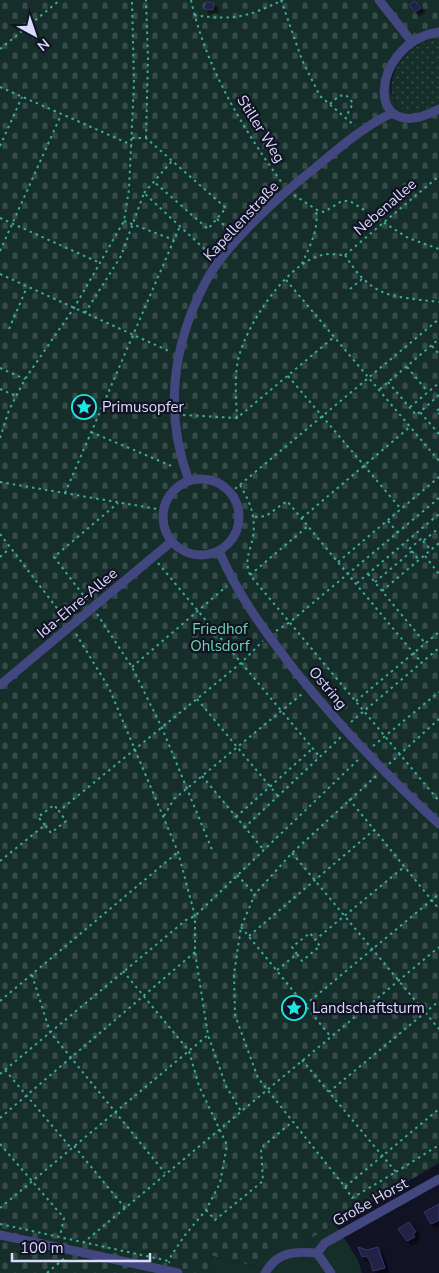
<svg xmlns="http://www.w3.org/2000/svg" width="439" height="1273" viewBox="0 0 439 1273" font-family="'Nunito Sans',sans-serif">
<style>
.grass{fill:url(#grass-dots)}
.cemetery{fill:url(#cemetery-stones)}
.park{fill:#152e2a}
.building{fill:#222044;stroke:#37346d;filter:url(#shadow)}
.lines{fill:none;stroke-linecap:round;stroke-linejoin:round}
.path{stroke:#3dac95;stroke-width:2;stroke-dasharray:2.5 4;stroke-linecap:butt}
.minor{stroke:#42487f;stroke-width:9}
.labels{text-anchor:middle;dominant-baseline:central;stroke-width:4.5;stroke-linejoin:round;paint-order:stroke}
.street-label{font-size:15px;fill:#dadbfb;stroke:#121225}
.poi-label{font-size:15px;fill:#dadbfb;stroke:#121225;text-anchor:start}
.park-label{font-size:15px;fill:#6dd4ab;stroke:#121225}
</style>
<defs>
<pattern id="grass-dots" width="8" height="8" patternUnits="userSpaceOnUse" patternTransform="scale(1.25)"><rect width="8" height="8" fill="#152e2a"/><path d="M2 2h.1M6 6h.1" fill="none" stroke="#364c4a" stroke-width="1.8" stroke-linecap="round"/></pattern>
<pattern id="cemetery-stones" width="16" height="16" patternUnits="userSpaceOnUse" patternTransform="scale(1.25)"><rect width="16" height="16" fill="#152e2a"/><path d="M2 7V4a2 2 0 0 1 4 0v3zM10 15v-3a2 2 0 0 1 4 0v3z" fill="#364c4a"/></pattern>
<filter id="shadow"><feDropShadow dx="4" dy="4" stdDeviation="1" flood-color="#0009"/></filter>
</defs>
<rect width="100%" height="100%" fill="#121225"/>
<path class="grass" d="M434,37h5v66c-44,35 -78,-34 -5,-66z"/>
<path class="cemetery" d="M0,0h439v37c-20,3 -42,22 -48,41 -5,17 9,36 26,33 8,-1 16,-3 22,-8v1060l-132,78c-22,-2 -40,7 -53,25l-42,-10 -3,17h-209z"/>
<path class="park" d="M335,1224l23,36 4,13h-153l3,-17 42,10 9,-12 13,-10 15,-5 16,2z"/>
<path class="building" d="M415,1l6,7 -6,4 -6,-7z
M206,2l8,1 -1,7 -9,-1z
M439,1204v16l-8,4 -7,-12z
M409,1222l7,10 -3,2 2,3 -8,4 -9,-12z
M358,1247l9,3 11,-3 7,21 -12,3 -3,-10 -4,-5 -4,1z"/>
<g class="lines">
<path class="path" d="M191,0c15,68 51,127 91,183
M281,0l21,60 18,36 35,30
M194,15c40,6 53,2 89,-15
M0,49l60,-49
M0,87l132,58
M330,104l9,-8 7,-1 7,8 -7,14
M132,138h14l80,70 -18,21 -55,-48
M146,138l2,-80 -2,-58
M0,146l22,-49
M144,193l28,-32
M294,195l23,15 7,2 18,-11h8l58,37 31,11
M0,218l100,45
M217,219l15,13
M124,221l50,19
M0,251l61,-136
M345,255l94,-79
M345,255c27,44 47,41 94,47
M302,264c8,-19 17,-34 14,-54
M0,274l171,78
M286,280l153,181
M350,289l12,-10
M85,313l36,-57 23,-63 68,63
M9,329l18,-42
M432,346l7,8
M407,367l21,25
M0,368l25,11
M288,376l113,133
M388,382l28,33 4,-3
M0,389l16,7
M380,389l59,-50
M439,395l-19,17 19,22
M410,407l29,-24
M439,409l-3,2 3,3
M183,415l54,3 97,-81
M237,418c-1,-20 -3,-43 2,-62 9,-33 48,-93 83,-101 7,-2 16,0 23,0
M91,432l83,35
M0,438l9,-28 16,-31 49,-71 50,-87 5,-32 5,-106 -2,-83
M0,482l163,28
M240,485c10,17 16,31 13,52 -3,16 -9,21 -3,38l189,226
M65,493l115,-267
M230,493l209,-174
M255,517l11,-1 21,-15 134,161
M302,518l109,-92
M388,521l10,12
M0,534l66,86
M423,541l8,9
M412,551l6,8
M425,556l14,18
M0,557l9,-8
M338,562l101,-85
M158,563l161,193
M368,574l57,69
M250,575l58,-49
M375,582l37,-31 -3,-2 12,-10 2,2 16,-13
M357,583l82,-69
M382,591l57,-48
M87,600l-33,-43 64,-54
M97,614l35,53 30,61 51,124
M276,631l14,-9 149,-124
M76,634l33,54 69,164 17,64v36l13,83 18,51 15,25
M132,667l95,-81
M197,699l81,97
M356,701l83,-69
M351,722l88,-74
M373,746l66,-54
M389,764l50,-45
M202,776l61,73
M376,776l-84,77 -37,41 -14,33 -7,47 1,41 23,63 87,109 94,-78
M349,799l90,110
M164,816l10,-17 128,-105
M236,817l76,-68
M45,825l-7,-8 16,-12 5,6
M244,828l97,-91
M292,853l147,176
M0,861l45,-36 6,8 15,-12 -7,-10 182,-148 22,-22
M237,875l18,19
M241,927l90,110
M249,936l125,-106
M297,954l-5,-7 18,-14 5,7
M277,970l20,-16 5,7 18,-15 -5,-6 89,-73
M123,971l66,80 10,35 28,59 -7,38 -14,27 -21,25 -14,21 -2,7
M32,975l18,57 115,141
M0,1001l178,-149
M305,1005l134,-111
M302,1060l94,112 -44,26 -7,-11
M5,1070l66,78
M0,1074l186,-154 9,-4 165,-158
M329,1092l110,-91
M0,1118l195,-166
M0,1144l64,74 -4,18
M74,1146l51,62
M396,1172l43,-27
M0,1208l208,-173
M206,1210l9,10 48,-39 -2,-33 30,-25
M0,1224l169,37
M83,1243l356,-296
M47,1273l19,-16"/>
<path class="minor" d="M379,0l33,42
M439,32c-70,11 -76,118 0,77
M163 517a38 38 0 1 1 76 0a38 38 0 1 1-76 0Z
M189,481c-25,-67 -17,-135 16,-198 21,-40 74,-87 110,-115 24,-20 48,-41 77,-55
M219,551c19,45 47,82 77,121 45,56 90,103 143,152
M0,685l171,-143
M0,1235l178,38
M317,1253l8,-10 114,-64
M265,1273c12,-21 29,-22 52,-20l14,20"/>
</g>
<defs>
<symbol id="sight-ring" viewBox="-11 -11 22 22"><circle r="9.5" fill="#121225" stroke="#1ae7dd" stroke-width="1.5"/><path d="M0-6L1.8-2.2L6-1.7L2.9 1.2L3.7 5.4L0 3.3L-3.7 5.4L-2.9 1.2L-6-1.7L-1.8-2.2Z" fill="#1ae7dd"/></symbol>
</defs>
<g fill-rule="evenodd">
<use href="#sight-ring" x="70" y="393" width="28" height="28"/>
<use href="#sight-ring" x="280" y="994" width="28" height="28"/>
</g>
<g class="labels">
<g class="street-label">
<text transform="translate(261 129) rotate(58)">Stiller Weg</text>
<text transform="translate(385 207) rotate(-41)">Nebenallee</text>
<text transform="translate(241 221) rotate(-47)">Kapellenstraße</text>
<text transform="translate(77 603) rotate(-40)">Ida-Ehre-Allee</text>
<text transform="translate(328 688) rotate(50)">Ostring</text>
<text transform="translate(370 1202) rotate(-29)">Große Horst</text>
</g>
<g class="poi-label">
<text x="102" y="407">Primusopfer</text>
<text x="312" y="1008">Landschaftsturm</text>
</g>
<g class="park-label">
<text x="220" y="629">Friedhof<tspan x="220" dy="17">Ohlsdorf</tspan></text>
</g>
</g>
<g transform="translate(35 35) rotate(140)" stroke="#121225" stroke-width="4" paint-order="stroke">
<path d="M0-4L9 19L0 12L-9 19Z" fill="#dadbfb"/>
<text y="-8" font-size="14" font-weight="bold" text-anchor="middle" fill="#dadbfb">N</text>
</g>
<path d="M12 1253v8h138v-8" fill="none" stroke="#dadbfb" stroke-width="2.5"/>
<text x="20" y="1253" font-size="15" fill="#dadbfb" stroke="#121225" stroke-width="4" paint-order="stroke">100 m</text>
</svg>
